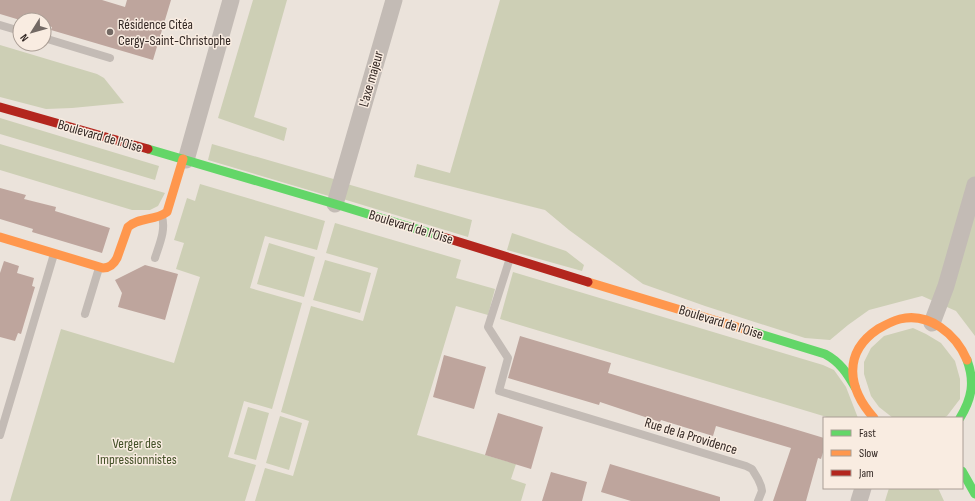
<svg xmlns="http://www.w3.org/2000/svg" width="975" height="501" viewBox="0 0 975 501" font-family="'Sofia Sans Condensed',sans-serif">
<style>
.green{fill:#cdcfb5}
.building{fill:#bea59d}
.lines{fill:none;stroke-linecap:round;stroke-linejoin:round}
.lane{stroke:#c3bbb5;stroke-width:8}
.street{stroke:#c3bbb5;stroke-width:17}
.fast{stroke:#63d668;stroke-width:9}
.slow{stroke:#ff974d;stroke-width:9}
.jam{stroke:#b3261e;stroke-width:9}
.poi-dot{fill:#736964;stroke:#f9ece1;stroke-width:1.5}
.labels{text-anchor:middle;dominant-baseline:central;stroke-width:3;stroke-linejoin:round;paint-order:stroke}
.poi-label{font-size:14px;fill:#332824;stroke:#f9ece1;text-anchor:start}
.street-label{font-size:14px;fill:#332824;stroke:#f9ece1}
.park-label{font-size:14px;fill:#445128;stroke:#f9ece1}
</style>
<rect width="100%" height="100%" fill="#ebe3db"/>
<path class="green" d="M253,0h34l-33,117 33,11 -3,13 -66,-23z
M500,0h475v336l-19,-25 -34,-15 -53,14 -21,15 -18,15 -25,-2 -100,-32 -62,-22 -74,-54 -24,-20 -131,-33 3,-13 33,9z
M0,45l97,29 7,4 20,25 -52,5 -26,1 -46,-12z
M0,118l159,48 -4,14 -155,-46z
M0,144l165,49 -7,13 -8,4h-18l-132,-40z
M212,144l125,36 -5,17 -124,-37z
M200,184l125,37 -8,29 -52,-14 -15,52 52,15 -30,106 -28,-8 -16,56 28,8 -11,36h-235l51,-172 113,34 26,-86 -24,-8 8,-26 -10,-3 13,-42 8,3z
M347,184l125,36 -4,17 -125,-38z
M335,223l126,37 -5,18 39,11 -7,26 -32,-9 -39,129 99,29 -5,15 15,5 -5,17h-266l10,-33 28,8 16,-55 -28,-9 30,-106 52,15 15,-53 -52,-15z
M512,233l54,18 18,14 -2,6 -75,-21z
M269,243l46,14 -11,40 -47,-13z
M325,260l46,13 -11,40 -47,-13z
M513,272l310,93 11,5 12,17 12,31h-28l-330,-99z
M913,328l13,6 15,9 14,18 5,18v20l-13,17 -4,2h-50l-14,-11 -8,-11 -7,-22v-12l7,-14 13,-12z
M248,407l21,6 -13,47 -22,-6z
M280,416l22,7 -13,47 -23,-7z
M889,488h49l6,13h-59z"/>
<path class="building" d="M0,0h102l23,7 2,-7h44l-18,60 -102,-30 1,-3 -8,-2v-5h-19l-5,-1v1l-20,-6z
M0,188l26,7 -2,4 32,8 -1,4 55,17 -8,25 -70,-21 1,-3 -33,-10z
M4,261l15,5 -2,7 17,5 -2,8 3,1 -14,47 -3,-1 -3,8 -15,-4v-64z
M145,265l33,9 -13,46 -47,-13 4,-14 -7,-13z
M520,336l91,27 -3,10 216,65v11l-3,10 -3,-1 -12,43h-33l18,-53 -75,-22 -3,10 -52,-16 -1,2 -60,-20 -1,3 -91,-27z
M444,355l42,12 -12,42 -41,-12z
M498,413l45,14 -12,42 -46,-14z
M610,464l110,33v4h-89l-30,-9z
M551,472l36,10 -5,19h-40z"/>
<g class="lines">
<path class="lane" d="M0,25l20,6
M44,38l66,20
M155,258c4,-13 11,-28 7,-41
M510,258l-22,69 20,31 -9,33 247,75 6,3 6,10 3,7 1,5 -4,10
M85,314l14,-46
M0,435l54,-181"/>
<path class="street" d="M186,160l45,-160
M335,204l59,-204
M932,323l14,-37 29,-101
M859,501l4,-13"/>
<path class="fast" d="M148,149l187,55 108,33
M747,330l78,24c15,8 22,19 30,33
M960,418c12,-20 15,-36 7,-58
M962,471l13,23"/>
<path class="slow" d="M0,237l103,31c7,0 11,-4 14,-10l11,-31c11,-10 27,-6 39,-15l16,-53
M588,282l159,48
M874,418c-26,-29 -32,-65 4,-89 7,-4 14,-8 22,-10 29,-7 56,15 67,41"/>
<path class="jam" d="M0,107l148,42
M443,237l145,45"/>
</g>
<circle class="poi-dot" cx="110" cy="32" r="4"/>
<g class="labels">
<g class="poi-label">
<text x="118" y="24">Résidence Citéa<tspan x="118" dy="16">Cergy-Saint-Christophe</tspan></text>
</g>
<g class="street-label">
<text transform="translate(371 79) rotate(-74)">L'axe majeur</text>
<text transform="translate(100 136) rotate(16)">Boulevard de l'Oise</text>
<text transform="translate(411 227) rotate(17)">Boulevard de l'Oise</text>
<text transform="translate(721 322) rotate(17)">Boulevard de l'Oise</text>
<text transform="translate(691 436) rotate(17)">Rue de la Providence</text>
</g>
<g class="park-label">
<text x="137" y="443">Verger des<tspan x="137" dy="16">Impressionnistes</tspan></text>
</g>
</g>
<rect x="823" y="417" width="140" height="72" fill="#f9ece1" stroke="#aa9e95"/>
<rect x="831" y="430" width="20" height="6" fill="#63d668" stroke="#aa9e95"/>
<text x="859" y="437" font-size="12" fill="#332824">Fast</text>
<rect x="831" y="450" width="20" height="6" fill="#ff974d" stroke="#aa9e95"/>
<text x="859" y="457" font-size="12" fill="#332824">Slow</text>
<rect x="831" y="470" width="20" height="6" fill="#b3261e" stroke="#aa9e95"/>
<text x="859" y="477" font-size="12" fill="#332824">Jam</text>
<g transform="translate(32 32) rotate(233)"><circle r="19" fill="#f9ece1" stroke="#aa9e95"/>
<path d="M0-3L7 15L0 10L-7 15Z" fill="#736964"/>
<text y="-6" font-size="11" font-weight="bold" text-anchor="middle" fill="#332824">N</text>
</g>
</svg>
